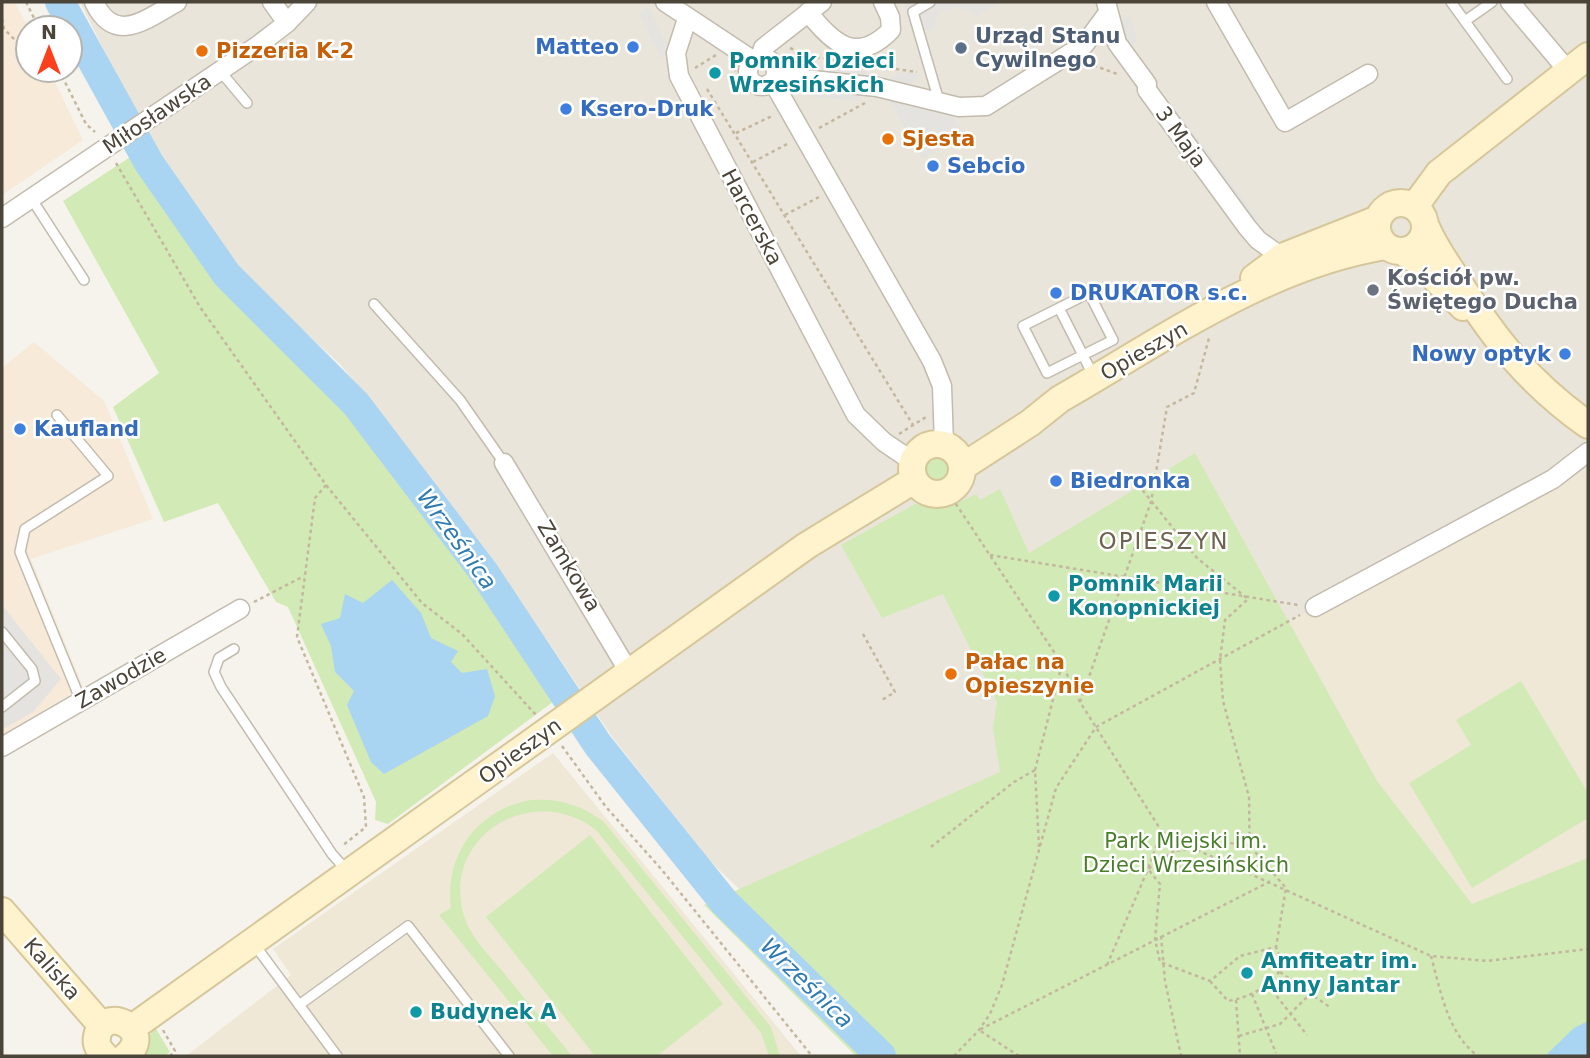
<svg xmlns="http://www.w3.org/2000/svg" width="1590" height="1058" viewBox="0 0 1590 1058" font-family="'DejaVu Sans',sans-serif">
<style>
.residential{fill:#eae5da}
.commercial{fill:#f7ead8}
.education{fill:#efe8d6}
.green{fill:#d2eab5}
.parking{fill:#e5e3e0}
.water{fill:#a9d4f2}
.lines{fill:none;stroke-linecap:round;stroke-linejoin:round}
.river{stroke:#a9d4f2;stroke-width:30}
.lane-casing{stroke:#c2bbae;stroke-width:12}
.street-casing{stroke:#c2bbae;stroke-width:21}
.secondary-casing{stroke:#d6c79b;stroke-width:30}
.path{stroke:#c4b79f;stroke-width:2.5;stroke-dasharray:3.5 3.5;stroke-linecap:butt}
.lane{stroke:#fff;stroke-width:9}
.street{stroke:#fff;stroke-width:18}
.secondary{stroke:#fff3cd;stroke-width:26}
.shop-dot{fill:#3f7fe0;stroke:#fff;stroke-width:2.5}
.service-dot{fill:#5c6f8a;stroke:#fff;stroke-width:2.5}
.food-dot{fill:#e8710a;stroke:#fff;stroke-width:2.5}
.culture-dot{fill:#0f9aa8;stroke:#fff;stroke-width:2.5}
.worship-dot{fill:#6b7280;stroke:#fff;stroke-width:2.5}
.labels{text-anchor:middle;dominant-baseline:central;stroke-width:5;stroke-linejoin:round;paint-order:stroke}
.service-label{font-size:21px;font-weight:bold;fill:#4e5e75;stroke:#fff;text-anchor:start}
.shop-label{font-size:21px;font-weight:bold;fill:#366cbe;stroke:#fff;text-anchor:start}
.food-label{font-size:21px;font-weight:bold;fill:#c56008;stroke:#fff;text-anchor:start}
.culture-label{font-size:21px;font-weight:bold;fill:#0d838f;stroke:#fff;text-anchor:start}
.street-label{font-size:21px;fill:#4b4439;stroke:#fff}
.worship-label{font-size:21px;font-weight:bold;fill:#5b616d;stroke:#fff;text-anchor:start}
.park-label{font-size:21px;fill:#4a7f2a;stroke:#fff}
.water-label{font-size:23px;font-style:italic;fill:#2e7ab2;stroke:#fff}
.neighbourhood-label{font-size:23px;letter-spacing:2px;fill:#6e6250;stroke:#fff}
</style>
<rect width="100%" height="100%" fill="#f6f3ec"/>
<path class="residential" d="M80,2h1508v1054h-676l-203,-196 -96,-122 -126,-187 -146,-186 -115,-105 -72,-110z"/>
<path class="commercial" d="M2,2h13l13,26v42h21l34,70 -81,55z
M34,342l70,59 49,118 -122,40 52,128 -81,48v-367z"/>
<path class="education" d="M1588,466v392l-116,46 -95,-123 -88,-160 143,-71z
M553,753l248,303h-615l105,-81 -18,-26z"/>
<path class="green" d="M135,154l85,125 129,129 212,288 -173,128 -13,-4 1,-18 -88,-195 -12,-5 -58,-99 -54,19 -51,-115 46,-34 -96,-172z
M1195,453l182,328 95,123 116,-46v198h-732l-152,-151 296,-133 -7,-44 4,-26 -54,-108 -61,24 -41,-73 74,-41 34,3 27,-13 4,6 20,-11 29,64z
M925 467a12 12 0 1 1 24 0a12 12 0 1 1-24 0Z
M1521,681l67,112v25l-116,70 -63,-105 62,-38 -15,-25z
M531,800c28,-2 51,5 73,22l167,205 9,29h-11l-8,-23 -165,-203c-63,-49 -156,6 -132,86 7,22 25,39 40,57 22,27 45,55 68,83h-19l-114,-141 12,-7c-7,-53 27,-99 80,-108z
M590,835l133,169 -66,52h-62l-109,-139z
M155,1027l15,25 -6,4h-20l2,-14z"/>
<path class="parking" d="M904,2h96l-24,15 -4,-6 -14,-4 -15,4 -6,7 -2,10 -22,7z
M648,5l21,44 -8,10 -22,-44z
M1130,14l8,26 -14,12 -12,-21z
M806,63l63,7 -16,14 6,17 -49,-4 -12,-21h-6z
M901,72l20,3 -14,12 -21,-5z
M883,89l63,14 18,31 -42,25z
M1173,105l86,115 -8,5 -84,-116z
M2,605l59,74 -28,33 -31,18z"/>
<path class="water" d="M392,580l29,33 10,25 27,13 -7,11 11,11 25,-4 8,27 -7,20 -104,58 -13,-12 -24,-57 7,-14 -19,-19 -4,-26 -10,-22 19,-6 5,-24 18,9z
M1588,1021v35h-43l29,-28z"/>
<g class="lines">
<path class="river" d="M60,2l89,161 78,112 129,129 127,167 115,174 126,157 157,154"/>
<defs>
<path id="lane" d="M930,2l-17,10 26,89
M1451,2l56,77
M1465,21l27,-19
M220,71l27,32
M31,198l53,82
M1089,293l24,47 -66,33 -24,-47z
M374,304l86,96 44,63
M1059,308l34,67
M57,415l51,61 -83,53 -5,23 61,149
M2,632l30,37 3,12 -33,26
M234,649l-15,9 -5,14 7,15 111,167 16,18
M254,944l83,112
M299,1005l109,-79 101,130"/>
<path id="street" d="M94,2c21,44 52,17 83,0
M272,2l15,21
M665,2l89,59
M1106,2l11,41 30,41v6l100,137 11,13 24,17
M1216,2l69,120 83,-48
M1510,2l59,70
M808,12c25,32 49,53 83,18l-1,-13 -7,-15
M687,19l-11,34 3,23 177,339 28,27 28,19
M760,58l3,-10 59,-46
M748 72a14 14 0 1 1 28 0a14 14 0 1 1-28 0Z
M776,76l101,11 82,20 27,-1 99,-62 22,-30
M773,82l159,279 10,25 2,58
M2,218l255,-172 30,-23 20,-21
M504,463l125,209
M1315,607l238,-128 35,-27
M2,747l238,-138"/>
<path id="secondary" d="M1377 227a24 24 0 1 1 48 0a24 24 0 1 1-48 0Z
M1414,207l25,-34 149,-117
M1426,227c8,19 19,34 30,51 38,61 73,105 132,147
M1403,252l16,10 44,45
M1254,278l28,-21 96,-38
M912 469a25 25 0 1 1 50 0a25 25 0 1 1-50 0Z
M962,467l68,-44 30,-24c103,-59 207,-134 326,-153
M2,911l100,115
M132,1028l674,-482 108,-66
M105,1056c-5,-5 -10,-11 -8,-19 5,-34 60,-8 29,19"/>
</defs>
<use href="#lane" class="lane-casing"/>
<use href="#street" class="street-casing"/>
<use href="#secondary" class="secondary-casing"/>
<path class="path" d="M26,2l13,26
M2,19l2,10 24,24
M790,48l18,8 26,4
M1087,63l33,12
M868,65l49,7
M695,68l21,-13
M734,68l13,21 15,6
M47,70l14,4
M59,70l27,54 9,8
M707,89l206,336
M819,128l46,-25
M736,133l38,-18
M753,162l36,-19
M116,163l84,144 126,178 96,118 40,31 74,81
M785,215l34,-18
M899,434l27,-17
M1126,479l10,3 61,76 51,41 -23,21 -5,40 3,41 26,96 1,75
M326,485l-11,13 -18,139 67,160 2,30 -24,19
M948,492l114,172 18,38 94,149 21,-2 236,107 56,5 101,-12
M990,555l308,50
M254,602l50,-26
M863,634l32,58 -13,8
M1080,702l71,-200 16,-95 27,-14 15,-55
M562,746l44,61 56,63 150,186
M1161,833l89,13 36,42 -10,59 -36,9 -30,25 -50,-19 -5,-23 5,-55 -12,-15z
M931,847l83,-65 21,-12
M1039,847l-4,-77 27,-106
M1161,936l4,45 16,75
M1431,956c9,33 17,79 47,100
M1107,965l41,-96 26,-18
M1280,972l51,36
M1210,981l18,20c23,-4 43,-15 55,-35l-7,-19
M1268,985l39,50
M1252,994l24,59
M1236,1000l4,56
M163,1030l12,21 -5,5
M1239,1036l41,-12 30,-30
M954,1056l25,-26 11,-16 12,-29 54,-197 40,-61 204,-112
M1019,1056l-40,-26 292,-149"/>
<use href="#lane" class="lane"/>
<use href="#street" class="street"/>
<use href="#secondary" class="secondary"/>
</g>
<g class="shop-dot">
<circle cx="633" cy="47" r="7"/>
<circle cx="566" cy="109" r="7"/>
<circle cx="933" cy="166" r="7"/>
<circle cx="1056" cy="293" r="7"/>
<circle cx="1565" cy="354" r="7"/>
<circle cx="20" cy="429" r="7"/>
<circle cx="1056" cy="481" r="7"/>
</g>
<circle class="service-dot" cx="961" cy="48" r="7"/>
<g class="food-dot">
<circle cx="202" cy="51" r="7"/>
<circle cx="888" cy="139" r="7"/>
<circle cx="951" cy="674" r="7"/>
</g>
<g class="culture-dot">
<circle cx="715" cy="73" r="7"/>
<circle cx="1054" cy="596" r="7"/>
<circle cx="1247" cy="973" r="7"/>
<circle cx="416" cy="1012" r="7"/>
</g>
<circle class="worship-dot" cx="1373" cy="290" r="7"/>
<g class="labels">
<g class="service-label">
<text x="975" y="36">Urząd Stanu<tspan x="975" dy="24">Cywilnego</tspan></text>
</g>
<g class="shop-label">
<text x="619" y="47" text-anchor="end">Matteo</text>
<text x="580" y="109">Ksero-Druk</text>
<text x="947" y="166">Sebcio</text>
<text x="1070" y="293">DRUKATOR s.c.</text>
<text x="1551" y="354" text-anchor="end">Nowy optyk</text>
<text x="34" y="429">Kaufland</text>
<text x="1070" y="481">Biedronka</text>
</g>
<g class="food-label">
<text x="216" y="51">Pizzeria K-2</text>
<text x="902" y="139">Sjesta</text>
<text x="965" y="662">Pałac na<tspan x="965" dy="24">Opieszynie</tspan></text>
</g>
<g class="culture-label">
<text x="729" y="61">Pomnik Dzieci<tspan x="729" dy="24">Wrzesińskich</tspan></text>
<text x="1068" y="584">Pomnik Marii<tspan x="1068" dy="24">Konopnickiej</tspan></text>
<text x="1261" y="961">Amfiteatr im.<tspan x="1261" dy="24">Anny Jantar</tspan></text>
<text x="430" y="1012">Budynek A</text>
</g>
<g class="street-label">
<text transform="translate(157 114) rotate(-34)">Miłosławska</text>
<text transform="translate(1181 137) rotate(54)">3 Maja</text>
<text transform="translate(752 217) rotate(62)">Harcerska</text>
<text transform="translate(1144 351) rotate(-30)">Opieszyn</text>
<text transform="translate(569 566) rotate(59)">Zamkowa</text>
<text transform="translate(121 678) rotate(-30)">Zawodzie</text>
<text transform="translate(520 751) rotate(-36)">Opieszyn</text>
<text transform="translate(52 969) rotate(49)">Kaliska</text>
</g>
<g class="worship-label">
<text x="1387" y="278">Kościół pw.<tspan x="1387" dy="24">Świętego Ducha</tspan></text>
</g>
<g class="park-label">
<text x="1186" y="841">Park Miejski im.<tspan x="1186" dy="24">Dzieci Wrzesińskich</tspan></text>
</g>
<g class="water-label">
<text transform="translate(457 539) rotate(54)">Wrześnica</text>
<text transform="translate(807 983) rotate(44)">Wrześnica</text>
</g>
<g class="neighbourhood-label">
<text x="1164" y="541">OPIESZYN</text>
</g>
</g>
<rect width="1590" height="1058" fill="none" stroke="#4b4439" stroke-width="7"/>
<g transform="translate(49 49)"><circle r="33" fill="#ffffff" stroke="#b7b4b0" stroke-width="2"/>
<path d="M0-5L12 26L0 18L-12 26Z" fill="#fc3f1d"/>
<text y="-10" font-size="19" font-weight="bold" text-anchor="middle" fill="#4b4439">N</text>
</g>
</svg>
